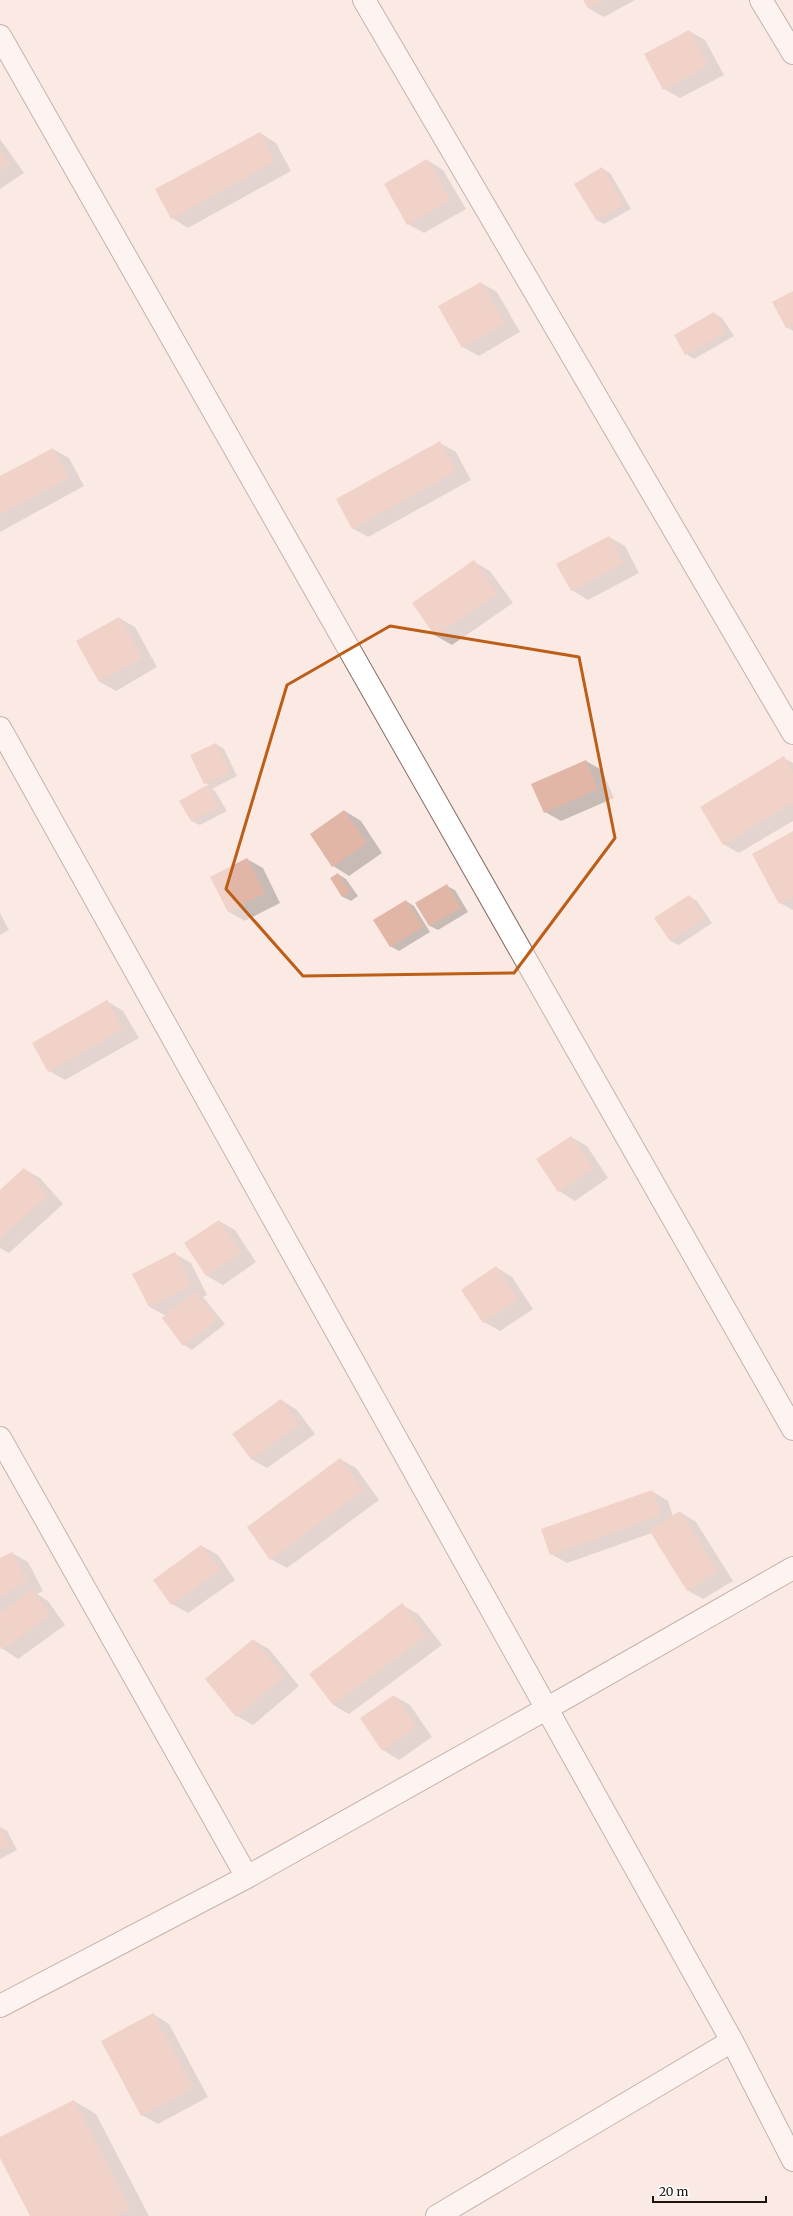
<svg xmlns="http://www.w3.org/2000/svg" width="793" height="2216" viewBox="0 0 793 2216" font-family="Merriweather,serif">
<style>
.shadow{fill:#0003}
.building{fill:#e2b6a6}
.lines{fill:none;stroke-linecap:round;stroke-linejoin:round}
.minor-casing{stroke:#876f66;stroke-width:24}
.minor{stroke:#fff;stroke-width:22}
.marked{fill:none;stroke:#bd5e18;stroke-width:3;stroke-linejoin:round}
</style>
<rect width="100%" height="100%" fill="#fbeae4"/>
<path class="shadow" d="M584,0h51l-31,17 -16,-9z
M689,31l16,9 19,35 -44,23 -16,-9z
M260,133l16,10 15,28 -103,57 -16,-10z
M0,139l24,34 -24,16z
M427,160l16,10 23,39 -42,24 -16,-9z
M602,168l8,5 21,36 -27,15 -8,-4z
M481,283l16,9 23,40 -41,24 -16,-9z
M793,292v39l-7,-4z
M714,313l8,5 12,18 -40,23 -8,-5z
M440,443l16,9 15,28 -103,57 -16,-9z
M53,449l16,9 15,28 -84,46v-54z
M609,537l16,9 14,27 -51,27 -16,-10z
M474,562l16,9 23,32 -61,42 -16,-9 -23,-33z
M119,618l16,9 22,40 -41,24 -16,-9z
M216,744l8,5 13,27 -25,13 3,2 12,20 -27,14 -9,-4 -11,-20 29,-16 -4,-2z
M784,758l9,5v58l-54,32 -16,-9z
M586,761l16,9 12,28 -53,23 -16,-9z
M345,811l16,10 21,32 -33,23 -16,-10 -22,-32z
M793,832v78l-13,-7z
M247,859l16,9 17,35 -35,18 -16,-9z
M338,874l8,5 12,17 -7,5 -8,-4z
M447,886l8,4 13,22 -30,18 -8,-4 -13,-22z
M689,896l8,5 15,22 -33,22 -8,-4 -15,-22z
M406,901l8,5 16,26 -31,19 -9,-5z
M0,913l9,17 -9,5z
M107,1001l16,10 16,27 -74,42 -16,-9z
M571,1137l16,9 21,32 -33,23 -16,-10 -22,-31z
M24,1169l16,9 23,26 -54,49 -9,-5v-57z
M219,1221l16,9 21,32 -33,23 -16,-9 -21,-33z
M175,1254l16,9 16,32 -4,2 22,27 -33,26 -8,-5 -18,-29 -16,-9 -17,-32z
M496,1267l16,10 21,32 -33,22 -16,-9z
M281,1400l16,10 18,24 -48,34 -16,-9z
M340,1459l16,9 23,32 -92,68 -16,-9z
M652,1491l16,10 5,15 7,-4 16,10 37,59 -30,18 -16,-9 -35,-57 -85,30 -16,-9z
M202,1546l16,9 17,25 -47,33 -16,-9z
M12,1553l16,9 15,29 -6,3 11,7 17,24 -47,34 -18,-12v-88z
M402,1605l16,9 24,31 -93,69 -16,-9z
M253,1640l16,9 30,37 -46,39 -16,-9z
M394,1696l16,9 22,32 -33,23 -16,-10z
M0,1827l7,4 10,19 -17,9z
M153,2014l16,10 39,73 -50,27 -16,-9z
M74,2101l22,13 53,102h-118l-31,-60v-18z"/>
<path class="building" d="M583,0h20l-15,8z
M689,30l19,35 -45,25 -19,-36z
M260,132l15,29 -104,58 -16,-30z
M0,150l9,13 -9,7z
M427,159l24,41 -44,25 -23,-41z
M602,167l22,37 -28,16 -22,-36z
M481,282l24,41 -43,25 -24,-42z
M793,291v33l-7,4 -14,-26z
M714,312l12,20 -41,23 -11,-20z
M440,441l16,30 -104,58 -16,-30z
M53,448l16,29 -69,38v-39z
M609,536l15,27 -53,28 -15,-27z
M474,560l23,34 -62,42 -23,-33z
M119,617l23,41 -43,24 -23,-41z
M216,743l14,29 -26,12 -14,-29z
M784,756l9,16v30l-70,43 -23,-38z
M586,760l12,29 -54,24 -13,-29z
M207,785l12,21 -28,15 -12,-20z
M344,810l23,33 -35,24 -22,-33z
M793,831v65l-14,8 -27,-50z
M247,858l18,35 -37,19 -18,-35z
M338,873l12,19 -8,5 -12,-19z
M447,884l14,24 -32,18 -14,-23z
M689,895l16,23 -35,23 -16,-23z
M406,900l17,27 -33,20 -17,-27z
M107,1000l16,29 -75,43 -16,-29z
M571,1136l22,33 -35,23 -22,-33z
M24,1168l24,27 -48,43v-48z
M219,1220l22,32 -35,24 -22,-33z
M175,1252l17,33 -43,22 -17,-33z
M496,1266l22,33 -35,24 -22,-33z
M195,1292l22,28 -34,26 -21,-28z
M281,1399l18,26 -48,34 -19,-25z
M340,1458l23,32 -93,70 -23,-33z
M652,1490l9,25 -111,40 -9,-26z
M680,1511l37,60 -30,20 -38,-61z
M201,1545l19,25 -49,35 -18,-25z
M12,1552l15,30 -27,14v-38z
M32,1590l18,25 -49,35 -1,-37z
M402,1603l24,33 -93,69 -24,-31z
M253,1639l31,37 -48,41 -31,-38z
M394,1695l22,32 -34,24 -22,-33z
M0,1827l10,18 -10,5z
M153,2013l40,75 -52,28 -40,-75z
M74,2100l56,109 -14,7h-86l-30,-58v-21z"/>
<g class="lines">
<defs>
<path id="minor" d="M364,0l429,733
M761,0l32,53
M0,36l793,1393
M0,728l732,1313 -295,175
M0,1438l247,439
M0,2006l247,-129 299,-168 247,-141
M732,2041l61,119"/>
</defs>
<use href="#minor" class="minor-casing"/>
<use href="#minor" class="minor"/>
</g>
<path d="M0 0H793V2216H0ZM390,626l189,31 36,181 -101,135 -211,3 -77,-87 61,-204z" fill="#fbeae4" fill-opacity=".55" fill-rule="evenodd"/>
<path class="marked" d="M390,626l189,31 36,181 -101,135 -211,3 -77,-87 61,-204z"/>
<path d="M653 2196v6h113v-6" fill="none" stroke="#1d1410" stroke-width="2"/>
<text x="659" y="2196" font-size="12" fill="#1d1410" stroke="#ffffff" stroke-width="3" paint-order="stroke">20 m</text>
</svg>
